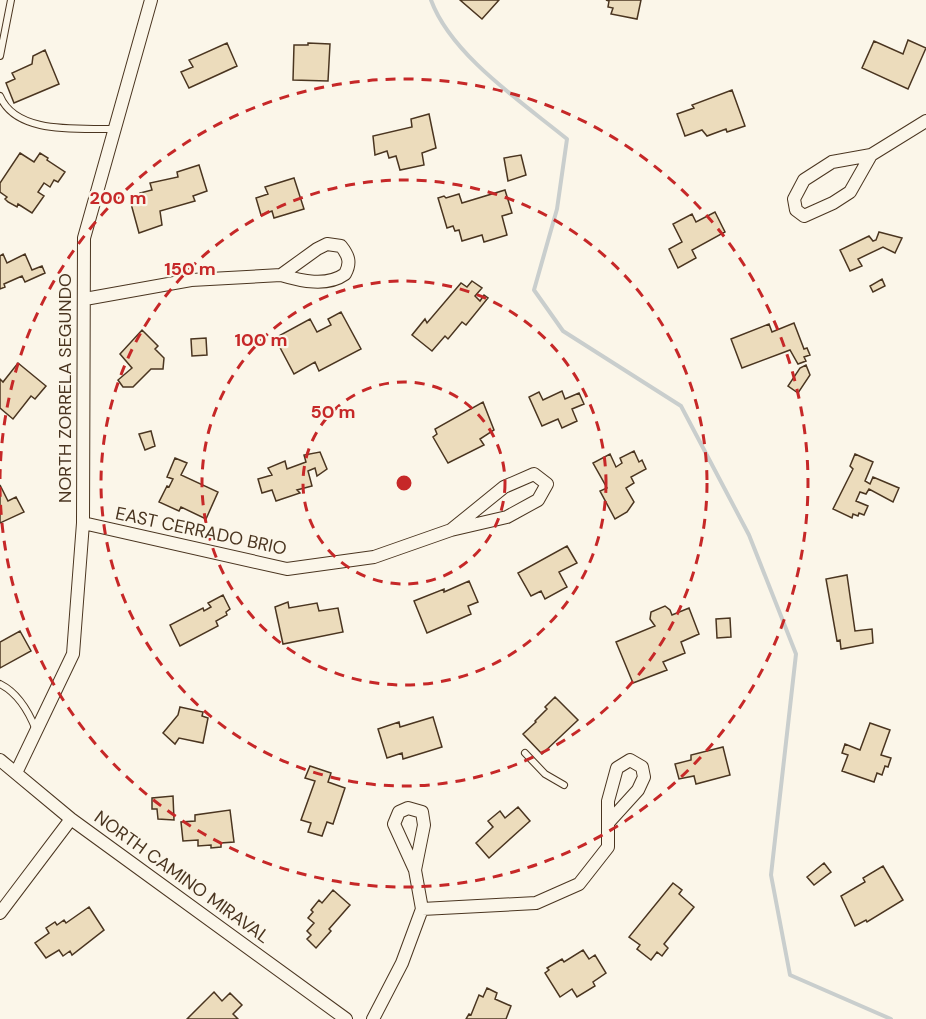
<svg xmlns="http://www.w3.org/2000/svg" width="926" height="1019" viewBox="0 0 926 1019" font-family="'DM Sans',sans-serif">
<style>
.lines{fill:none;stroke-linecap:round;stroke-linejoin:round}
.stream{stroke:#c9cecd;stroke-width:4}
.building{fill:#ecdcbc;stroke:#4a3520;stroke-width:1.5}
.service-casing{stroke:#4a3520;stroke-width:8}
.minor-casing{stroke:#4a3520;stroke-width:14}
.service{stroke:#fbf6e9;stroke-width:6}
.minor{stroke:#fbf6e9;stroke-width:12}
.ring{fill:none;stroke:#c62828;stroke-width:3;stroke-dasharray:10 8}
.labels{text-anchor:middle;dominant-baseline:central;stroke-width:4.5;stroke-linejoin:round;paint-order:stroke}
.street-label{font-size:18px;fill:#4a3520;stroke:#fbf6e9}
.centre{fill:#c62828;stroke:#fbf6e9;stroke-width:3}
.ring-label{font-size:18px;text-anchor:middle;font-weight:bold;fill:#c62828;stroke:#fbf6e9;stroke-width:4.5;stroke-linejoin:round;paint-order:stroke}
</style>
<rect width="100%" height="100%" fill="#fbf6e9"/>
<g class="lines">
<path class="stream" d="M431,0c20,55 92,103 136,139l-10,70 -23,81 29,41 118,75 68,129 47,119 -25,221 19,100 101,44"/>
</g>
<path class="building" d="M460,0h39l-17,19z
M606,0h35l-4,19 -26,-5 2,-6 -5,-1 1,-6z
M908,40l18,8 -18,41 -46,-21 12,-27 29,13z
M227,43l10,23 -48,22 -8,-16 12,-5 -4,-7z
M308,43l22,1 -2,37 -35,-1 1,-35h14z
M45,50l14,34 -45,19 -8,-20 9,-4 -3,-6 20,-9 1,-8z
M732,90l13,36 -18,6 -1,-3 -19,7 -5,-6 -17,6 -8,-22 17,-6 -2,-3z
M429,114l7,34 -14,5 2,12 -24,5 -4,-14 -7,2 -2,-7 -12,4 -2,-19 39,-9 -1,-8z
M20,153l14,9 6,-9 8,5 -1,2 18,12 -7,10 -4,-2 -4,7 -6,-4 -6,9 6,4 -12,17 -14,-9 -1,3 -9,-5 -3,-3 2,-2 -7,-5v-9z
M521,155l5,20 -18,6 -4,-23z
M199,165l8,26 -14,5 2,5 -35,10 2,14 -23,8 -9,-33 11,-2 -1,-5 12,-3 -2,-7 28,-6 -1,-5z
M294,178l10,31 -30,9 -2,-7 -11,4 -5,-17 12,-4 -3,-7z
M505,190l7,23 -10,3 5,19 -23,7 -2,-7 -20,6 -3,-11 -4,1 -2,-5 -6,2 -9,-30 6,-2 2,2 13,-4 3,9z
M715,212l10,20 -33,18 4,8 -18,10 -9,-19 13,-7 -9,-18 19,-10 4,8z
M879,232l23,6 -7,15 -12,-6 -25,12 4,7 -12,5 -10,-21 29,-14 4,5 3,-1z
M3,254l4,9 18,-9 7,16 10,-4 3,7 -20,9 -3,-6 -18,8 1,3 -5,2v-33z
M882,279l3,7 -12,6 -3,-6z
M472,281l10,7 -7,8 5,5 4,-6 4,3 -22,27 -4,-3 -14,17 -3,-3 -13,15 -20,-16 13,-16 2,4 34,-40 6,4z
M341,312l20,37 -42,22 -4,-9 -21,12 -19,-36 35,-19 7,13 14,-7 -3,-6z
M794,323l10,26 3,-1 3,7 -6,2 2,4 -8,3 -8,-14 -48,18 -11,-29 38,-15 3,8z
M142,330l16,16 -3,3 9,9 -1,11h-12l-18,18h-10l-5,-7 14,-12 -12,-14z
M206,338l1,17 -15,1 -1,-17z
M18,363l28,23 -11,13 -4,-3 -18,23 -13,-11v-29l3,3z
M806,365l4,10 -12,18 -10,-7 12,-18z
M562,391l3,8 14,-6 5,11 -12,5 5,12 -15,7 -4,-9 -16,7 -13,-29 10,-5 4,8z
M483,402l11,28 -14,9 4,6 -36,18 -15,-26 4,-3 -2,-5z
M151,431l4,15 -10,4 -6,-16z
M634,451l5,11 3,-2 4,9 -15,8 3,6 -8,5 8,14 -7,10 -12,7 -15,-28 7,-3 -14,-25 17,-9 6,13 6,-4 -2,-5z
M320,452l7,17 -10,7 -2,-8 -7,3 4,15 -15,4 3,3 -24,8 -4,-11 -10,3 -4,-14 14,-4 -4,-7 17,-7 2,8 19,-7 -2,-7z
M855,454l18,8 -8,19 5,3 3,-7 26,11 -6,14 -24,-13 -3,5 -6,-2 -4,9 12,5 -4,9 -5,-2 -1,3 -5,-2 -1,4 -19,-9 20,-40 -3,-3z
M175,458l12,5 -6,12 37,17 -12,27 -25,-12 -2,4 -20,-9 8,-16 2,1 4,-8 -6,-2z
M0,485l8,16 8,-4 8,15 -24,11z
M567,546l10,17 -18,9 8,15 -22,12 -4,-8 -10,5 -13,-23z
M847,575l8,56 17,-2 1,14 -32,6 -1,-9 -3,1 -11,-62z
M469,581l9,21 -10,4 3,8 -44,19 -13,-32 30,-12v3z
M223,595l7,14 -4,3 1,3 -11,6 2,5 -38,20 -10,-21 33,-17 1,3 7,-4 -3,-4z
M288,602l1,6 28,-5 2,8 19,-3 5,24 -60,12 -8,-37z
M665,606l5,4 2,5 17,-7 10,26 -18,8 4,11 -22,9 4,8 -34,13 -17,-41 39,-16 -5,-7 1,-7z
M730,618l1,19 -14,1 -1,-19z
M20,631l11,20 -31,17v-26z
M555,697l23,23 -36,34 -19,-20 13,-12 -1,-1 12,-12 -2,-2z
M180,707l23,5 -1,4 6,2 -5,25 -24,-5 -4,6 -12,-11 15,-18z
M433,717l9,30 -39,12 -1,-6 -15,5 -9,-29 21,-7 1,5z
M870,723l20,7 -9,25 10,3 -3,9 -3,-1 -3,9 -5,-2 -3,9 -32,-11 6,-16 -6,-2 3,-9 15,6z
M723,747l7,28 -34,9 -2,-8 -15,3 -4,-15 16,-4v-5z
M310,766l21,7 -3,9 17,6 -12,36 -6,-2 -5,14 -14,-4 3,-9 -10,-3 14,-39 -10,-3z
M173,796l1,24 -16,-1 -1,-10h-5v-11z
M518,807l12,14 -41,37 -13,-15 17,-16 -5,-6 12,-10 5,7z
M230,810l4,32 -13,1v4l-10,1v-3l-13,1v-6l-15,1 -2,-19 14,-1v-6z
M824,863l7,9 -17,13 -7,-8z
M883,866l20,34 -36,22 -1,-2 -11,6 -14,-30 24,-14 -2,-4z
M673,883l9,7 -3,4 15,13 -30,37 4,4 -6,8 -5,-4 -6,8 -14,-11 3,-4 -11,-8z
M333,890l17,15 -21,24 2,2 -15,17 -9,-9 4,-4 -4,-4 7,-8 -6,-5 5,-6 -2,-2 8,-10 3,3z
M89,907l15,23 -32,25 -2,-4 -7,5 -4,-6 -13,8 -11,-15 14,-10 -3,-5 9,-6 2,3 7,-5 2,3z
M583,950l6,9 6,-4 11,18 -13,9 2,4 -18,11 -5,-8 -12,8 -15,-24 4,-3 -2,-2 15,-9 2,3z
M487,988l10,5 -2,6 16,7 -5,13h-40l3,-5 2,1 8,-20 4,2z
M214,992l8,9 8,-8 12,12 -9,9 5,5h-51z"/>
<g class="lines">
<defs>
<path id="service" d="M0,56l11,-56
M0,96c16,39 79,32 114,33
M0,684c18,9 29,28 36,46
M525,753l20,21 19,11"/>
<path id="minor" d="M871,155l-21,37 -17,11 -29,13 -8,-6 -2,-11 10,-19 28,-18 39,-7 55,-34
M85,299l106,-19 90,-5 36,-26 10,-5 14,2c8,10 10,17 4,28 -18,13 -44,7 -64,1
M83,523l204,46 87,-12 77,-27 53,-43 30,-13 13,10 -9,16 -31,17 -56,13
M0,760l71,59 275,200
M16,773l57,-119 10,-131 1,-285 67,-238
M415,870l-21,-46 5,-12 9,-4 14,4 2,13 -9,45 7,39
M0,913l71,-94
M373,1019l29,-56 20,-54 114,-6 43,-19 29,-37v-46l9,-33 13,-8 12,7 2,10 -6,13 -30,33"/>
</defs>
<use href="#service" class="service-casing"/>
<use href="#minor" class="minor-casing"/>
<use href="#service" class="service"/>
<use href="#minor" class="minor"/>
</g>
<g class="ring">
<circle cx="404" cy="483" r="101"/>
<circle cx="404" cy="483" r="202"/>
<circle cx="404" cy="483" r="303"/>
<path d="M0 479A404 404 0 1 1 0 487"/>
</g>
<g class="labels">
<g class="street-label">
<text transform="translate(65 388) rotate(-90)">NORTH ZORRELA SEGUNDO</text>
<text transform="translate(201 531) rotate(12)">EAST CERRADO BRIO</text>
<text transform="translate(182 877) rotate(36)">NORTH CAMINO MIRAVAL</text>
</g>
</g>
<circle cx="404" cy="483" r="9" class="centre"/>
<g class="ring-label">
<text x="118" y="204">200 m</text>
<text x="190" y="275">150 m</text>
<text x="261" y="346">100 m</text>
<text x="333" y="418">50 m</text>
</g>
</svg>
